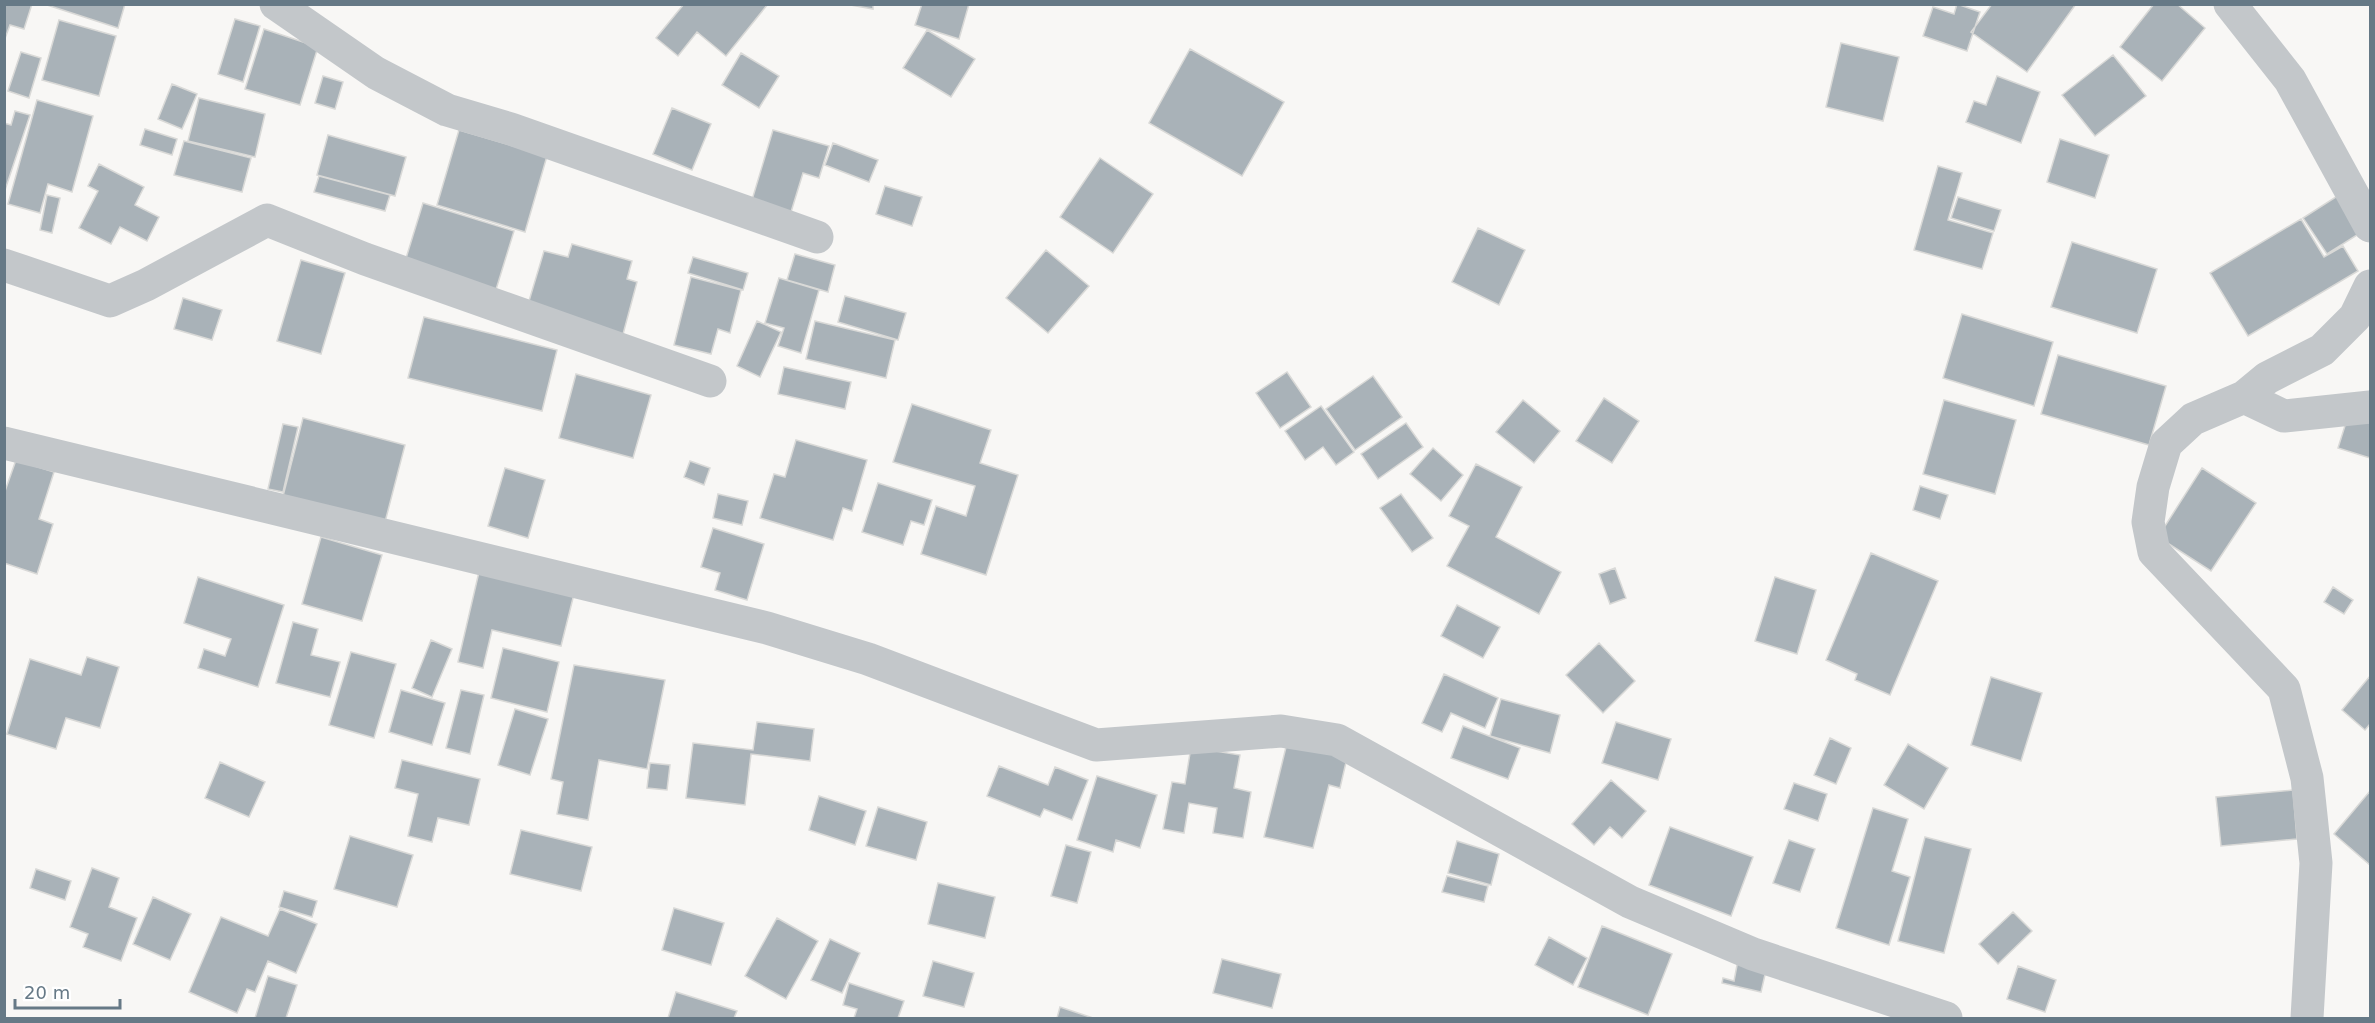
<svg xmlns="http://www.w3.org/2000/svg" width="2375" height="1023" viewBox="0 0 2375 1023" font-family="'DejaVu Sans',sans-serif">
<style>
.building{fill:#a9b2b8;stroke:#d9d9d7;stroke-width:1.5}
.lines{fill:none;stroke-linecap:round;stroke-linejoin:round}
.minor{stroke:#c3c7ca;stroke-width:33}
</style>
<rect width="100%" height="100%" fill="#f8f7f5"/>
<path class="building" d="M4,4h28l-8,25 -14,-4 -6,16z
M44,4h81l-7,24z
M684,4h84l-42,52 -29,-24 -19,24 -22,-18z
M845,4h28v5z
M922,4h47l-10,35 -44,-14z
M1957,4l23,8 -13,39 -44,-15 10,-29 21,7z
M1992,4h84l-49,68 -56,-40z
M2154,4h23l28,24 -43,53 -42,-34z
M235,19l25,7 -17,56 -25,-8z
M59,20l57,16 -17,60 -57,-16z
M264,29l54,18 -18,58 -55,-16z
M927,30l48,29 -24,38 -48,-29z
M1841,43l58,14 -16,64 -57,-14z
M1190,49l94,53 -42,74 -93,-53z
M21,52l20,6 -12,40 -21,-7z
M741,53l38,23 -20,32 -37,-23z
M2113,55l33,41 -51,40 -33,-41z
M323,76l20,6 -8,27 -20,-6z
M1997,76l43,16 -19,51 -55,-21 8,-21 12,4z
M172,84l25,10 -15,35 -24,-10z
M199,98l66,16 -10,43 -67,-16z
M37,100l56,16 -21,76 -24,-8 -8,29 -32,-9z
M672,108l39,16 -19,46 -39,-16z
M15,111l15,4 -26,78v-70l7,2z
M145,129l32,10 -5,16 -32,-10z
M459,130l88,26 -22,76 -88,-27z
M773,130l56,16 -10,32 -16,-5 -12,39 -39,-12z
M328,135l78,22 -11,39 -78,-21z
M2060,139l49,16 -14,43 -48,-16z
M184,141l67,17 -9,34 -68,-17z
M833,143l45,17 -9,22 -44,-17z
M1100,158l53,36 -40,59 -53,-36z
M99,164l45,23 -9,18 24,12 -12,24 -27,-14 -9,17 -32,-16 19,-37 -10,-5z
M1938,166l24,7 -14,47 45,13 -11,36 -68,-19z
M319,176l71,19 -5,16 -71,-19z
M885,186l37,11 -10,29 -36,-12z
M2342,193l23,37 -38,24 -24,-36z
M47,195l13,3 -8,35 -12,-3z
M1958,197l43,13 -7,21 -43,-13z
M423,203l91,28 -20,65 -91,-28z
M2301,219l23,38 19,-11 15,25 -110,65 -38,-63z
M1478,228l47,22 -26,55 -47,-23z
M2072,242l85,27 -20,64 -86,-26z
M572,244l60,17 -5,18 10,3 -15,56 -96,-27 18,-60 24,6z
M1046,250l43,36 -41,47 -42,-35z
M795,254l40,11 -7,27 -41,-12z
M693,257l55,16 -5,17 -55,-17z
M301,260l44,13 -24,81 -44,-13z
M691,277l50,13 -11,43 -12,-4 -7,25 -37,-9z
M779,278l40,12 -18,63 -23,-7 6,-18 -19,-5z
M845,296l61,17 -8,27 -60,-18z
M183,298l39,12 -10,30 -38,-11z
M1962,314l91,28 -19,64 -91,-28z
M424,317l133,33 -15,61 -134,-33z
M757,321l24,11 -21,45 -23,-11z
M815,321l80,19 -9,38 -80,-19z
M2058,355l108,31 -17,59 -108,-31z
M784,367l67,15 -6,27 -67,-15z
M1287,372l24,35 -31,21 -24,-35z
M576,374l75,21 -18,63 -74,-20z
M1373,376l29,41 -47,33 -29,-41z
M1604,398l35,23 -27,42 -36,-22z
M1523,400l37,31 -26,32 -38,-31z
M1944,400l72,20 -21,74 -72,-20z
M912,404l79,26 -11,33 38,12 -32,100 -65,-21 15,-48 30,10 9,-30 -82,-24z
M1321,406l33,46 -18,13 -13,-18 -18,13 -20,-29z
M2348,416l22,7v35l-32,-10z
M303,418l102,27 -20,77 -102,-26z
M1406,423l17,24 -45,32 -17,-25z
M283,424l15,3 -15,65 -15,-3z
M796,440l71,20 -15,51 -9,-3 -10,32 -73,-22 14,-44 11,3z
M1433,448l30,27 -22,26 -31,-27z
M16,460l38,12 -15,47 14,5 -16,50 -33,-11v-69z
M690,461l20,7 -6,17 -20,-8z
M1476,464l46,23 -26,50 65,35 -22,42 -92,-48 22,-40 -20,-10z
M505,468l40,12 -17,58 -40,-12z
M2202,468l54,35 -45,68 -53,-34z
M878,483l54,17 -8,25 -13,-4 -8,24 -41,-13z
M1920,486l28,9 -8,24 -27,-9z
M718,494l30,7 -6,24 -29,-7z
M1401,494l32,44 -21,14 -32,-44z
M713,528l51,16 -17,56 -32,-10 5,-17 -19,-6z
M321,537l61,18 -20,66 -60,-17z
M1871,553l67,28 -48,114 -35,-15 2,-6 -31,-14z
M1615,568l11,30 -16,6 -11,-30z
M479,572l95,22 -13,52 -69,-16 -9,38 -25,-6z
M198,577l86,28 -26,82 -60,-19 6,-19 21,7 6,-17 -47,-16z
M1775,577l41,13 -19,64 -42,-13z
M2333,587l20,13 -9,14 -20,-12z
M1457,605l43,22 -17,31 -42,-22z
M293,622l25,7 -7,26 29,7 -10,35 -54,-14z
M431,640l21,9 -20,48 -20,-9z
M1599,643l36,38 -32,32 -37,-38z
M503,648l56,14 -12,50 -56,-14z
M351,652l45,12 -22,74 -45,-13z
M87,657l32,10 -19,61 -34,-10 -10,31 -49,-15 23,-75 51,16z
M574,665l91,15 -18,89 -48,-9 -11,60 -31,-6 6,-32 -12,-3z
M1444,674l54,24 -13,30 -34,-15 -9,19 -20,-9z
M2370,676v48l-5,6 -23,-20z
M1991,677l51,16 -21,68 -50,-16z
M401,690l44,13 -13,42 -43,-13z
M461,690l23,5 -14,59 -24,-6z
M1501,699l59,16 -10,38 -60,-17z
M515,709l33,10 -18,56 -32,-10z
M757,722l57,7 -4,32 -59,-7 -6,51 -59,-7 7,-55 60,7z
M1616,722l55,17 -13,41 -56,-17z
M1463,726l57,22 -12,31 -57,-21z
M1830,738l21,10 -15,36 -22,-9z
M1287,743l60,15 -7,30 -11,-3 -16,63 -49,-11z
M1908,744l40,24 -24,41 -40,-24z
M1191,747l49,8 -6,33 17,4 -8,46 -30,-5 4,-25 -28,-5 -5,30 -21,-4 9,-47 13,2z
M402,760l78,19 -11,46 -31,-7 -6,24 -24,-6 10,-42 -23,-6z
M220,762l45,20 -16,35 -44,-19z
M650,763l20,2 -3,25 -20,-2z
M999,766l49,19 7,-18 33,13 -16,40 -28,-11 -4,8 -53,-21z
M1097,776l60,19 -17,53 -24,-8 -3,12 -36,-12z
M1611,780l35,31 -24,27 -12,-11 -16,18 -22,-21z
M1794,783l33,11 -9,27 -34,-12z
M2293,790l4,49 -76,7 -5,-49z
M2370,791v74l-36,-31z
M819,796l47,15 -11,34 -46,-15z
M878,807l49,15 -11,38 -50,-14z
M1873,808l35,11 -16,52 18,6 -21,68 -53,-17z
M1670,827l83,30 -22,59 -82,-31z
M521,830l71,17 -11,44 -71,-17z
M350,836l63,19 -16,52 -63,-18z
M1925,837l46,12 -27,104 -46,-12z
M1789,840l26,9 -15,43 -27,-9z
M1457,841l42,13 -8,31 -43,-12z
M1066,845l25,7 -14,51 -26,-7z
M92,868l27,10 -10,29 28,11 -16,43 -38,-14 5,-13 -18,-7z
M36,869l35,12 -6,19 -35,-12z
M1447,876l41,10 -4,16 -42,-10z
M938,883l57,14 -10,41 -57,-14z
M284,891l33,10 -5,16 -33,-10z
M153,897l38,17 -21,46 -37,-16z
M674,908l50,15 -13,42 -49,-15z
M280,909l37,15 -21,49 -28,-12 -13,31 -8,-3 -10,24 -48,-21 32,-75 47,19z
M2013,912l19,19 -34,33 -19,-20z
M777,918l41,23 -32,58 -41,-23z
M1602,926l70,28 -24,61 -70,-28z
M1549,937l38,21 -14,27 -38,-20z
M830,939l30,14 -18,40 -31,-13z
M1222,959l59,15 -9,34 -59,-15z
M1738,960l29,6 -6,26 -39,-9 1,-5 11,3z
M933,961l41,12 -10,34 -41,-11z
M2018,966l38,14 -11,32 -38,-13z
M268,976l29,9 -11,33h-31z
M849,983l55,18 -6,17h-44l3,-9 -14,-4z
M676,992l61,19 -3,7h-66z
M1060,1007l33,11h-36z"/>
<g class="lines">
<path class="minor" d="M276,4l100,69 71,37 64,19 306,108
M2230,4l60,76 80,146
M4,265l106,36 36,-16 121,-65 98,39 345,122
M2370,286l-15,31 -33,33 -55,28 -23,19 40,19 86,-9
M2244,397l-51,22 -27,25 -13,43 -5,35 6,30 130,137 23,89 9,85 -9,155
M4,443l763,185 101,31 228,86 185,-14 56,9 293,162 123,52 193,64"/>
</g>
<rect width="2375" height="1023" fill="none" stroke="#667986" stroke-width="12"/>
<path d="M15 999v9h105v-9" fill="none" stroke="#667986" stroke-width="3"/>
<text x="24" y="999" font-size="18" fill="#667986" stroke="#ffffff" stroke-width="4.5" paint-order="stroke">20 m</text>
</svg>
